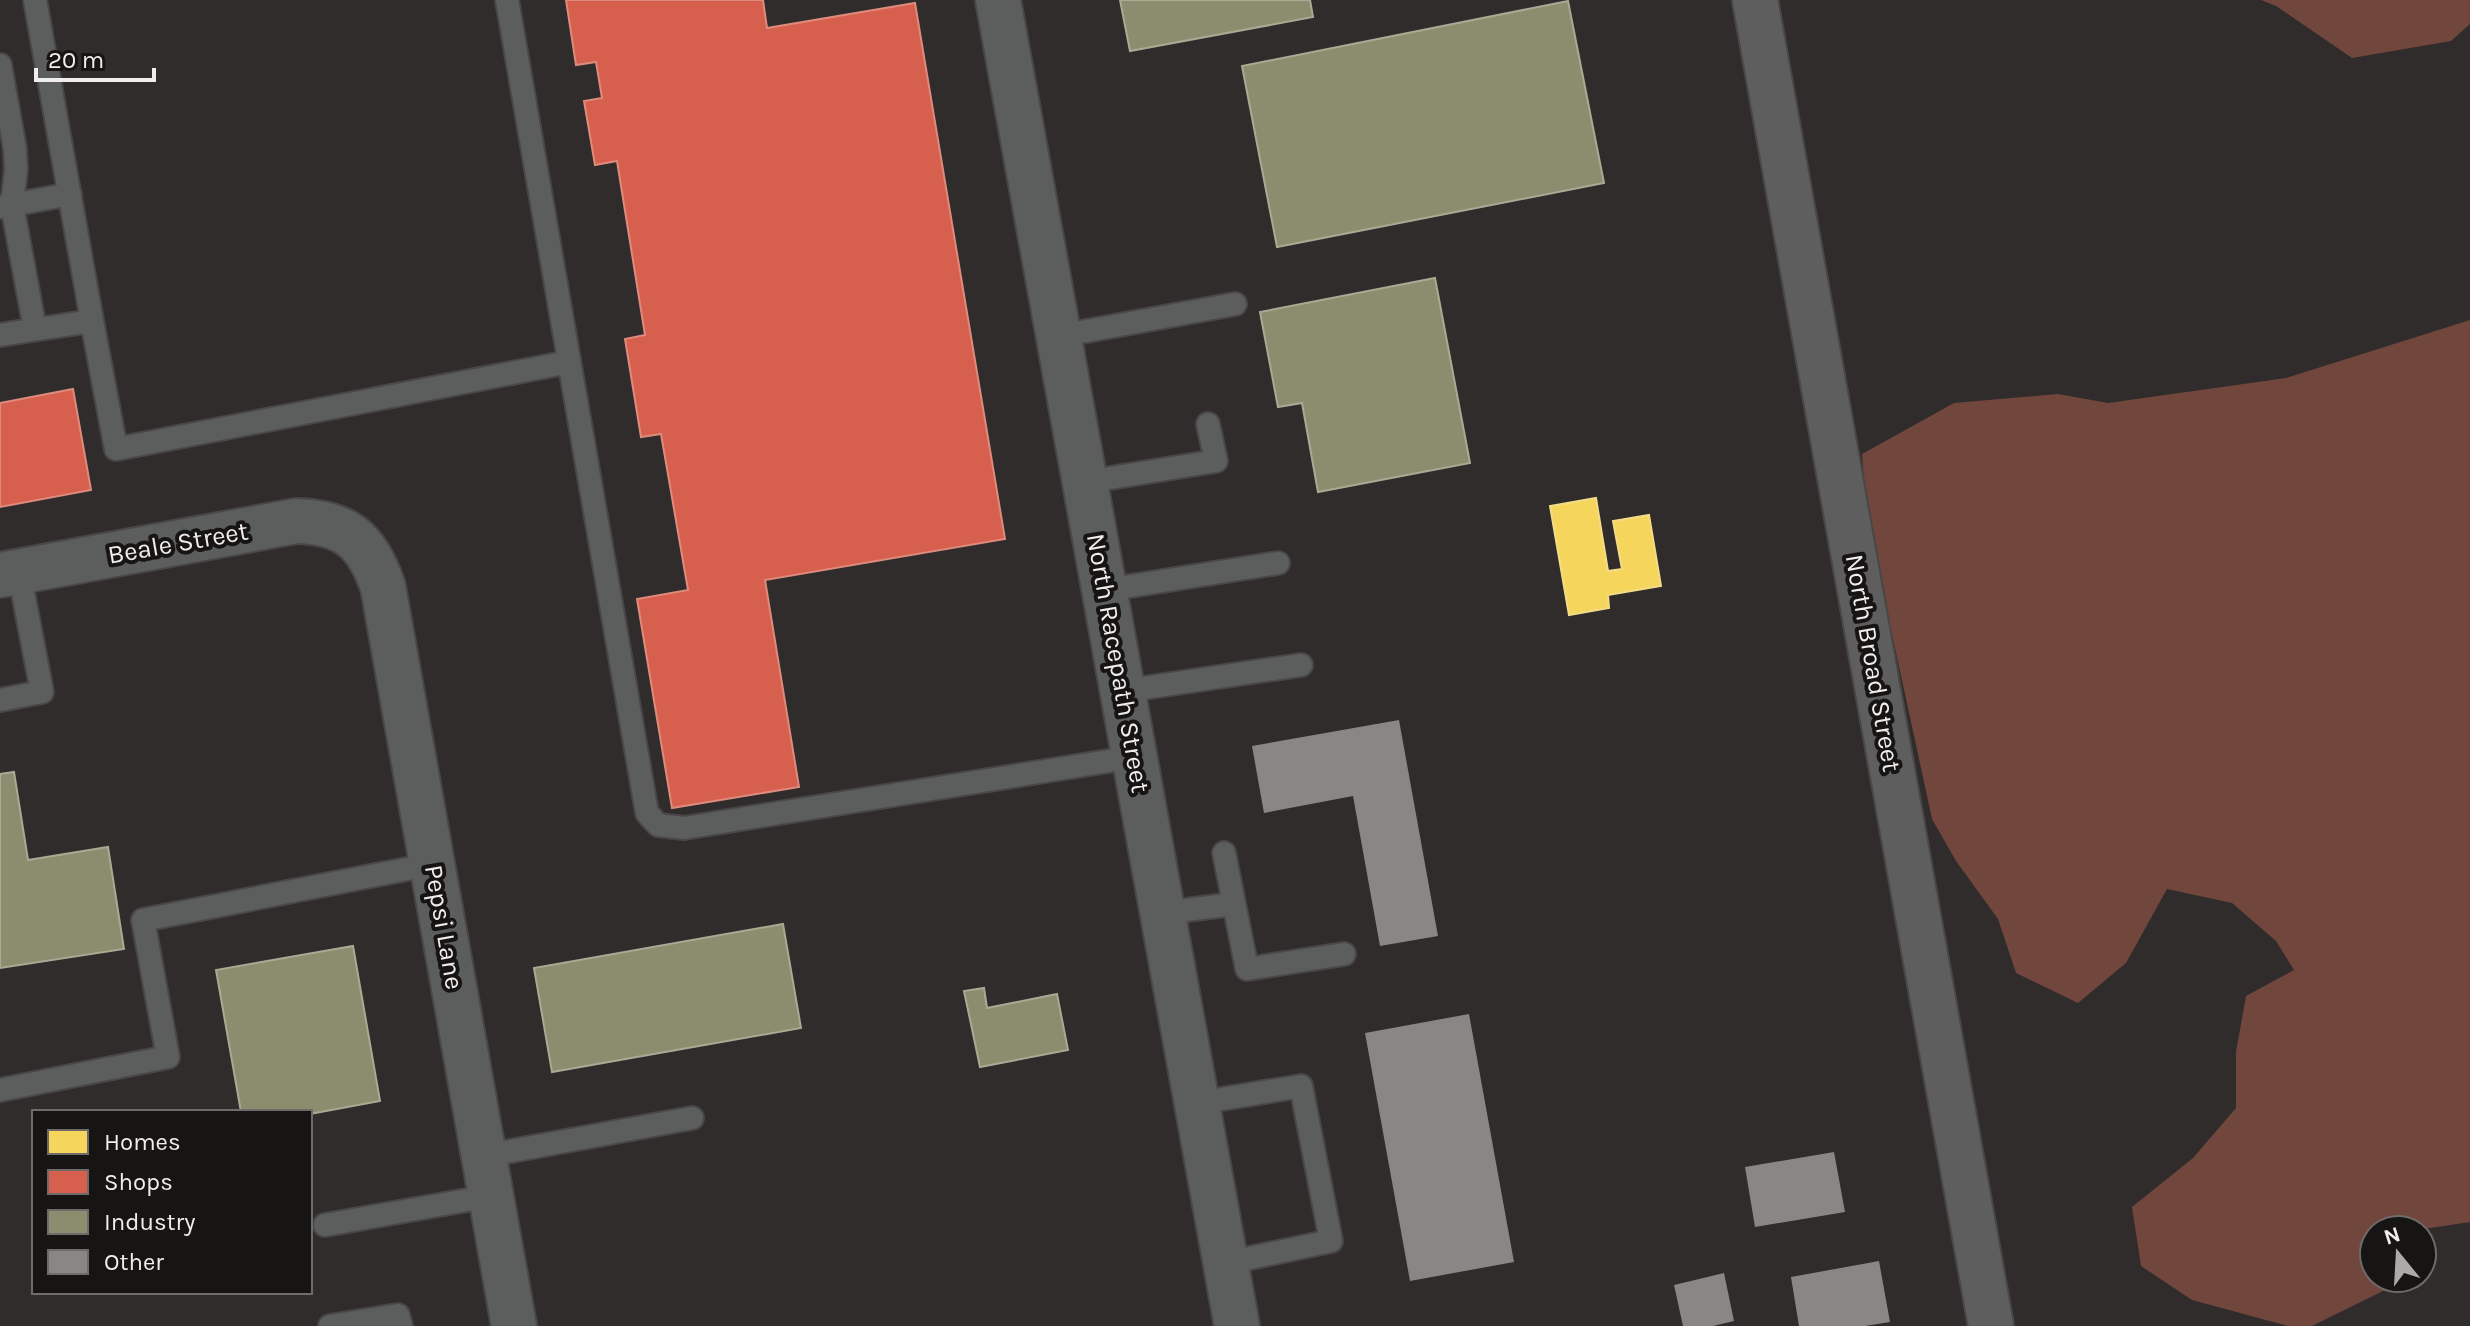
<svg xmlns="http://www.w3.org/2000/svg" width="2470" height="1326" viewBox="0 0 2470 1326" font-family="Karla,sans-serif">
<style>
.forest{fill:#70463d}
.homes{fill:#f6d55c;stroke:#f4dc87;stroke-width:2}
.shops{fill:#d6604d;stroke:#de8a7d;stroke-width:2}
.industry{fill:#8c8c6e;stroke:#aaa994;stroke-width:2}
.building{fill:#898786}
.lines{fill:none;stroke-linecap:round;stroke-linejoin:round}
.lane-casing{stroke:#494747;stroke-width:26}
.street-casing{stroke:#494747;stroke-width:48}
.secondary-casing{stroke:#494747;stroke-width:48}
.lane{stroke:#5c5d5d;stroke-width:22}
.street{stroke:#5c5d5d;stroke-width:44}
.secondary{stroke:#5d5e5d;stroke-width:44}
.labels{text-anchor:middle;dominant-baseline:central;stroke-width:8;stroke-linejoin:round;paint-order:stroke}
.street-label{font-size:26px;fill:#f0edec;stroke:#171414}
</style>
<rect width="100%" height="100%" fill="#2f2c2b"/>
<path class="forest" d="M2261,0h209v24l-19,17 -99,17 -76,-52z
M2470,320v902l-53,8h-43v48h20l-5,10 -77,38h-24l-96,-26 -51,-34 -9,-59 61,-49 43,-50v-56l10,-56 48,-26 -18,-29 -44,-38 -65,-14 -41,74 -48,40 -62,-30 -18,-54 -42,-58 -24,-42 -65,-300 -5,-65 92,-51 104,-9 50,9 178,-25z"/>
<path class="homes" d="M1596,498l12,73 14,-2 -9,-48 36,-6 12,71 -53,9 1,13 -40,7 -19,-109z"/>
<path class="shops" d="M566,0h197l4,28 148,-25 90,536 -240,41 34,207 -127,21 -35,-209 51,-9 -27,-156 -20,3 -16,-98 20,-4 -28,-174 -22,4 -11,-64 18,-3 -6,-36 -20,3z
M73,389l18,101 -91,17v-104z"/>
<path class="industry" d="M1120,0h190l3,17 -183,34z
M1568,1l36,182 -327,64 -35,-181z
M1435,278l35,185 -152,29 -16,-89 -24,4 -18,-95z
M14,772l14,88 80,-13 16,102 -124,19v-194z
M783,924l18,104 -249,44 -18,-104z
M353,946l27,155 -70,13 -69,-2 -25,-142z
M984,988l3,20 70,-14 11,56 -88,17 -16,-76z"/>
<path class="building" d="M1399,720l39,216 -58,10 -27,-150 -89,17 -12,-67z
M1469,1014l45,248 -104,19 -45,-248z
M1834,1152l11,60 -90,15 -10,-60z
M1879,1261l11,61 -25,4h-66l-8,-49z
M1724,1273l10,48 -21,5h-30l-9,-41z"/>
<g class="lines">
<defs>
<path id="lane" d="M507,0l140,813 11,12 26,3 450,-71
M0,65l15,84 1,21 -4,35 23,124
M1,207l69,-13
M92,321l24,128 453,-87
M0,335l92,-14 -57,-321
M1059,336l176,-32
M1085,482l131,-21 -8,-37
M1105,590l173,-27
M1123,691l178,-26
M0,700l42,-8 -23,-120
M1224,853l23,116 97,-15
M1162,913l72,-9
M0,1090l168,-33 -25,-137 290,-56
M1197,1103l104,-17 30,155 -105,22
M483,1156l209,-38
M325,1225l165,-29
M330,1326l68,-11 3,11"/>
<path id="street" d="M998,0l239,1326
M0,575l296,-54c50,1 71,19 87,66l131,739"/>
<path id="secondary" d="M1755,0l236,1326"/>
</defs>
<use href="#lane" class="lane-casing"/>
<use href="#street" class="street-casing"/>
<use href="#secondary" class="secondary-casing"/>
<use href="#lane" class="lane"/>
<use href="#street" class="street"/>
<use href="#secondary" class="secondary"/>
</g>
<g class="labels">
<g class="street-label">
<text transform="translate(178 543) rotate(-10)">Beale Street</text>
<text transform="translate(1118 663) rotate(80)">North Racepath Street</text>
<text transform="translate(1873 663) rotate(80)">North Broad Street</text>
<text transform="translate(444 927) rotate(80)">Pepsi Lane</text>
</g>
</g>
<rect x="32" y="1110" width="280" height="184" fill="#171414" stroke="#6e6b6a" stroke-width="2"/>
<rect x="48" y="1130" width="40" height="24" fill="#f6d55c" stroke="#6e6b6a" stroke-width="2"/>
<text x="104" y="1150" font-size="24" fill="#f0edec">Homes</text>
<rect x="48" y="1170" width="40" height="24" fill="#d6604d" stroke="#6e6b6a" stroke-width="2"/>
<text x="104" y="1190" font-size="24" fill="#f0edec">Shops</text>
<rect x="48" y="1210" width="40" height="24" fill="#8c8c6e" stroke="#6e6b6a" stroke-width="2"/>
<text x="104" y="1230" font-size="24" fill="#f0edec">Industry</text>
<rect x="48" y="1250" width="40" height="24" fill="#898786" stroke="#6e6b6a" stroke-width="2"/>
<text x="104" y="1270" font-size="24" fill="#f0edec">Other</text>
<g transform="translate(2398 1254) rotate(342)"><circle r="38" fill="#171414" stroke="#6e6b6a" stroke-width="2"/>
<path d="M0-6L14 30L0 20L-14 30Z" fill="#aca9a8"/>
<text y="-12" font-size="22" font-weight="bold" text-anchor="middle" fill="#f0edec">N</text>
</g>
<path d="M36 68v12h118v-12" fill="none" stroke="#f0edec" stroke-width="4"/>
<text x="48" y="68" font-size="24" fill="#f0edec" stroke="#171414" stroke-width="6" paint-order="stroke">20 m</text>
</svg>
